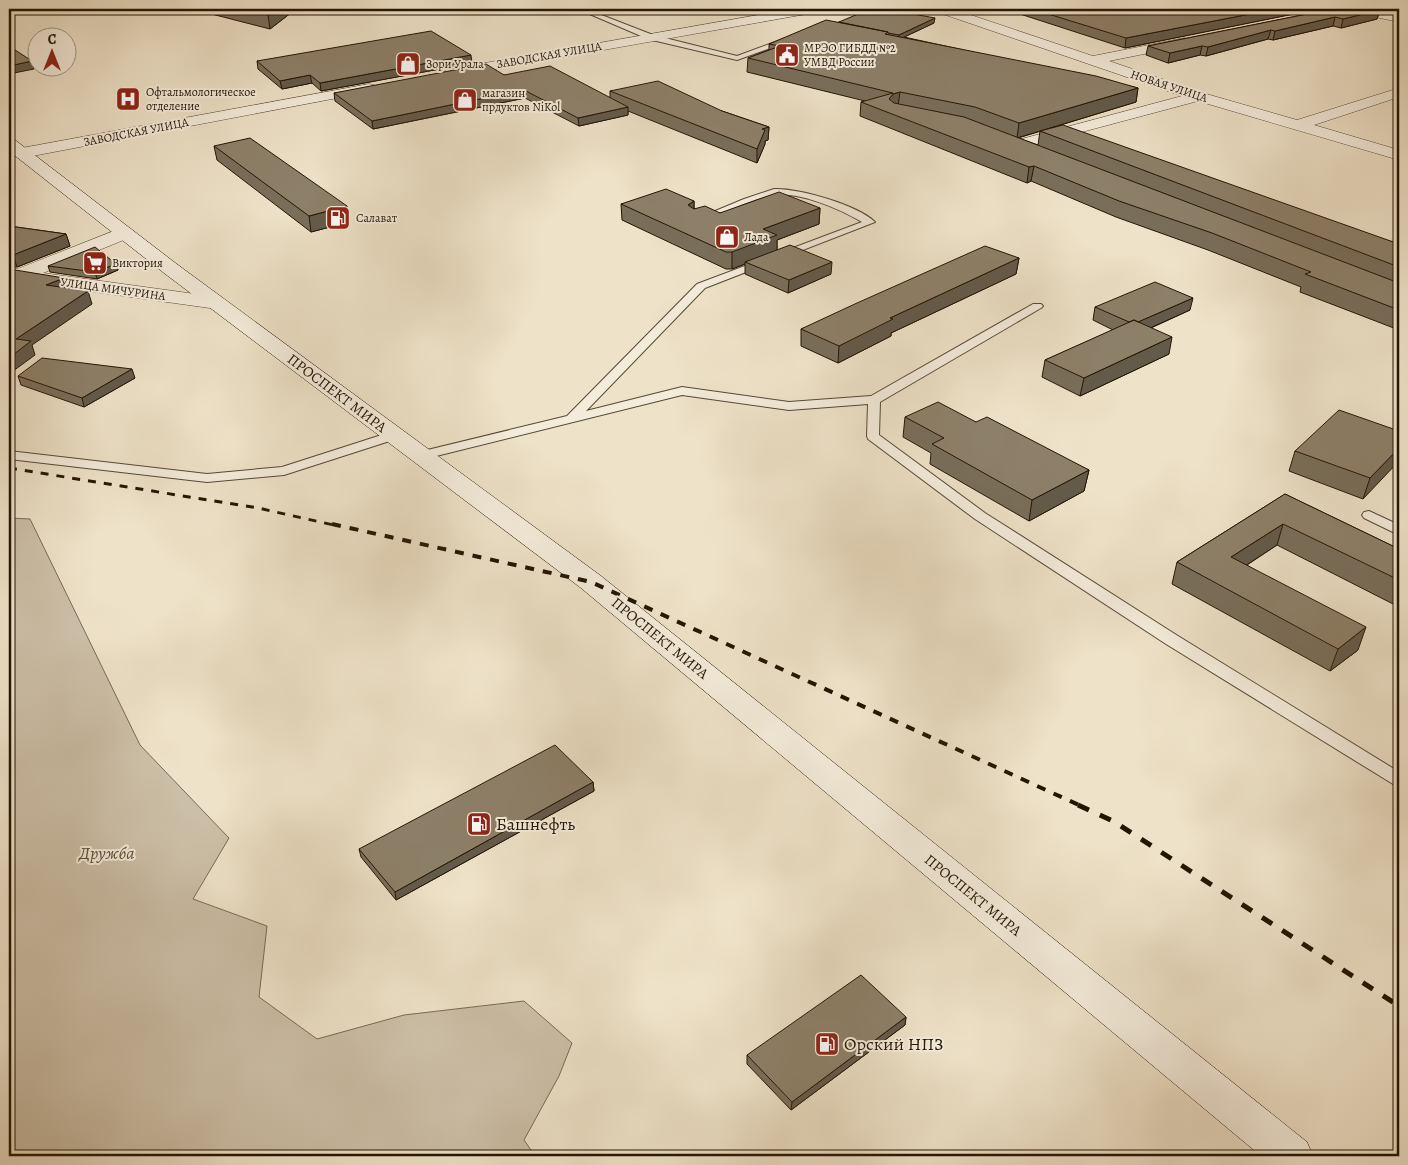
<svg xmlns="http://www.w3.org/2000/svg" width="1408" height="1165" viewBox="0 0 1408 1165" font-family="Alegreya,serif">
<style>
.green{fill:#ccbfa7;stroke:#786a55}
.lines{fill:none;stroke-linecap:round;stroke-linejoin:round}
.service-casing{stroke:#564834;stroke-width:2}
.minor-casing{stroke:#564834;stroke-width:1}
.tertiary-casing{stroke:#564834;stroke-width:1}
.secondary-casing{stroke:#241503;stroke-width:1}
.service{fill:#f4ecdb;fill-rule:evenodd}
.minor{fill:#f4ecdb;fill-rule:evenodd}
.tertiary{fill:#f4ecdb;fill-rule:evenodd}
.secondary{fill:#f4ecdb;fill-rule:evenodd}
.rail-far2{stroke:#241503;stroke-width:3;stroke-dasharray:8 8;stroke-linecap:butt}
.rail-far1{stroke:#241503;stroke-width:4;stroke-dasharray:9 9;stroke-linecap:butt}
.rail{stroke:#241503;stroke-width:5;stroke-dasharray:12 12;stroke-linecap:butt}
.wall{fill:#796e5a;stroke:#241503}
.shaded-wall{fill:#635a4a;stroke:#241503}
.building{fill:#8d8069;stroke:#241503}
.labels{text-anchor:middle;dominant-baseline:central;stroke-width:4;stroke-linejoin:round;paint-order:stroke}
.far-poi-label{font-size:12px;fill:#241503;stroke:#f4ecdb;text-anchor:start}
.far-street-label{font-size:12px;fill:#241503;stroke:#f4ecdb}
.street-label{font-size:15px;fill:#241503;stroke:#f4ecdb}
.near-poi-label{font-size:18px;fill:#241503;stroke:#f4ecdb;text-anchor:start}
.near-park-label{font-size:18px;font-style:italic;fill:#5f503c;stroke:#f4ecdb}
</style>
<rect width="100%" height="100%" fill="#eee2c8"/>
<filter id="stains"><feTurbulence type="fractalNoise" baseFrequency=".004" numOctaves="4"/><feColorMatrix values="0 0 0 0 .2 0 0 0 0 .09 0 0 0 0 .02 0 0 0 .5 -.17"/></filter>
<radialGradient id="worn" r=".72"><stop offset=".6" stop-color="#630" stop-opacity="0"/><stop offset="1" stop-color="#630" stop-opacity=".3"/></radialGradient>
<path class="green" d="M9,518l21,1 110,226 89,93 -36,61 74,27 -8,71 58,42 87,-24 120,-14 48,42 -13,33 -35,64 11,16h-526z"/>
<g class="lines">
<defs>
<path id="service" d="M578,9h8l67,26 84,21 49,-18 7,2 -56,20 -89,-21z
M774,189c24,-1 84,16 101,33l-170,66 -119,123 96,-24 107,15 82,-6 162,-92h8l2,2 -2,2 -161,94 -1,33 106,78 193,123 221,136v14l-6,-2 -227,-140 -191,-125 -107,-80 -1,-3 1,-32 -79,6 -107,-15 -262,65 -5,-1 -2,-3 2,-3 152,-37 130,-132 165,-62c-22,-13 -63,-31 -88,-27 -24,4 -47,17 -70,26h-6l-2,-2 48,-20z
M394,431l5,1 1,3 -1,3 -115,37 -77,7 -198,-23v-8l198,23 75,-7z
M1369,511l30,14v10l-35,-17 -2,-3 2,-3z"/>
<path id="minor" d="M935,9h18l140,47 91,-18 5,1 2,3 -2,3 -80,16 94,32 94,27 102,-32v9l-85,28 85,25v10l-201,-59 -176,47h-12l-2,-3 2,-3 172,-46 -245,-84z
M1350,9h23l26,5v8l-47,-10z
M124,227l7,2 2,4 -2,4 -88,36 174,24 7,2 3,4 -3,4 -7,2 -208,-29v-12l8,1z"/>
<path id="tertiary" d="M792,9h26l-6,4 -361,64 -5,-1 -2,-3 2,-3 5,-1z
M369,84l5,1 2,3 -2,3 -352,67 -6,-2 -2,-3 2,-3 6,-2z"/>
<path id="secondary" d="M9,138l6,2 163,125 423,311 706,566 6,14h-52l-680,-568 -417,-315 -155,-122z"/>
</defs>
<use href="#service" class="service-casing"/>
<use href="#minor" class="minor-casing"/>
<use href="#tertiary" class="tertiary-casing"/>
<use href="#secondary" class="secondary-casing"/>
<use href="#service" class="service"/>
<use href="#minor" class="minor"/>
<use href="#tertiary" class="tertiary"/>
<use href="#secondary" class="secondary"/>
<path class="rail-far2" d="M9,468l249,40 80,18"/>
<path class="rail-far1" d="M332,524l259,58 490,224"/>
<path class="rail" d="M1078,805l35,16 286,185"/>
</g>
<path class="wall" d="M192,9h104l-26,20z
M642,9h28l-24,4z
M1020,9h298l-193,39 -105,-34z
M1332,9l48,1 -3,9 -36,9 -8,-2 -60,14 -5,-1 -62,17 -6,-1 -32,8 -22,-8 2,-9z
M1380,9h19v4z
M839,22l95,1 -30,14 234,51 -2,14 -118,36 20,7 2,-14 359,113v86l-99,-38 1,-5 -93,-37 -92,-33 -85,-36 -4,2 -167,-67 1,-14 4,-1 -118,-29 1,-14 21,-8v-6z
M257,61l215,2 -151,28 -9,-8 -30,6 -24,-20z
M504,75l106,23v-7l112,20 47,16 -1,13 -3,1v3l-8,19 -129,-52v4l-49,11 -54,-28 -152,31 -38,-28 -1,-8z
M214,146l135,76 -38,10 -94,-72z
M694,201v8l26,4 100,-5 -1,16 -42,16v10l54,24 -43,19 -43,-19v-10l-13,5h-6l-104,-49 -1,-16z
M9,226l57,8 4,12 -53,21h-8z
M1019,258l-3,16 -125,59v3l-53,27 -37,-17v-17z
M116,264l2,6 -21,9 -47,-7 -2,-6z
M1095,307l95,3 -39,18 18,26 -89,42 -38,-19 3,-17 68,-30 -20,-10z
M18,376l117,2 -51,29 -63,-22z
M905,417l71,5 113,48 -5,21 -55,30 -99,-57 1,-11 -28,-16z
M1399,431l-36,68 -74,-28 6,-20z
M1285,494l114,55v58l-122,-62 -30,20 111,85 -28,21 -158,-87 5,-22z
M593,782l1,9 -198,109 -35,-43 -2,-8z
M906,1017l-1,8 -114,85 -44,-46v-9z"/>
<path class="shaded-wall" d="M9,9h37l-37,3z
M276,9h20l-26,20 -2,-14z
M646,9h24l-24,4z
M1276,9h42l-193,39 1,-10z
M1380,10l-3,9 -36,9 2,-9z
M1335,17l-2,9 -60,14 2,-9z
M935,18l-1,5 -36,17 1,-5z
M1271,30l-3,9 -62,17 2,-9z
M1202,46l-2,9 -32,8 2,-10z
M471,55l1,8 -151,28 -1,-8z
M32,61l2,8 -25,5v-8z
M310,75l2,8 -30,6 -2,-8z
M1138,88l-2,14 -119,36 2,-15z
M524,90l1,8 -152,31 -1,-8z
M900,92l-2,14 -6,3 -4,4 1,-14 4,-5z
M628,107v8l-49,11 -1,-8z
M769,127l-1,13 -3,1v3l-8,19v-14l5,-20z
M1034,166l-3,15 -4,2 2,-16z
M694,201v17l-6,-13z
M347,206l2,16 -38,10 -2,-16z
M820,208l-1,16 -42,16v12l-32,10v2l-13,5v-17l31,-23z
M66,234l4,12 -53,21 -4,-12z
M1019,258l-3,16 -125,59v3l-53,27 1,-17 51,-28z
M832,262l-1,12 -43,19 1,-13z
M116,264l2,6 -21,9 -2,-7z
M64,278l4,12 -22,-5z
M88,291l4,13 -60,41 3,10 -26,19v-16l7,-19z
M1193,298l-3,12 -60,27 3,-13z
M1172,337l-3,17 -89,42 4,-18z
M132,369l3,9 -51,29 -2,-9z
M1399,448v13l-36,38 7,-21z
M1089,470l-5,21 -55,30 3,-21z
M1283,524l-6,21 -52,34 6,-22z
M1366,627l-8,23 -28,21 8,-22z
M593,782l1,9 -198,109 -1,-8z
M906,1017l-1,8 -114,85 1,-8z"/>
<path class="building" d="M242,9h34l-8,6z
M870,9h16l49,9 -36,17 -11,-2v-1l-49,-10z
M1032,9h244l-150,29z
M1332,9h41l7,1 -37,9 -8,-2 -60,14 -4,-1 -63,17 -6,-1 -32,7 -22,-7z
M826,20l62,12 -3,2 211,42 42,12 -119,35 -44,-16 -75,-15 -7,2 -4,5 5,4 70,14 435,166v27l-94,-36 6,-2 -99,-39 -93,-32 -85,-35 -5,1 -168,-65 32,-9 -145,-35 32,-12 -11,-2z
M431,31l40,24 -151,28 -10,-8 -30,6 -23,-20z
M9,46l23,15 -23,5z
M486,64l18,11 46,-9 78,41 -50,11 -54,-28 -152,31 -38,-28z
M658,81l64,30 47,16 -7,2 3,1 -8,19 -147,-58z
M1063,125l336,119v23l-359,-136z
M250,138l97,68 -38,10 -95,-70z
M666,189l28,12 -6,4 6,4 11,-3 15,7 59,-21 41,16 -57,21 14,6 -45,17h-6l-105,-48z
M9,226l57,8 -53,21h-4z
M790,245l42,17 -43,18 -44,-18z
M985,246l34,12 -129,60 3,1 -54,27 -38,-17 56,-26z
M95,247l21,17 -21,8 -47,-6z
M9,269l55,9 -18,7 42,6 -72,48 15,2 -22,17z
M1155,282l38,16 -55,24 -4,-2 -5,2 -34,-15z
M1134,320l38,17 -88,41 -39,-18z
M42,358l90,11 -50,29 -64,-22z
M938,402l38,20 11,-5 102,53 -57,30 -100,-56 12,-6 -39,-21z
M1339,410l60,21v17l-29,30 -75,-27z
M1285,494l114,55v31l-116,-56 -52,33 135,70 -28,22 -161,-87z
M555,745l38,37 -198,110 -36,-43z
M861,975l45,42 -114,85 -45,-47z"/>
<defs>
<symbol id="civic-square" viewBox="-11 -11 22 22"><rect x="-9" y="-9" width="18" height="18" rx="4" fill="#8f2418" stroke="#f4ecdb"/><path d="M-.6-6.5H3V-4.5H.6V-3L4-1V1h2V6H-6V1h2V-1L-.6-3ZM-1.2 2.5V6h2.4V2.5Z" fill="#fff"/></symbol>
<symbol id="shop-square" viewBox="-11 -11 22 22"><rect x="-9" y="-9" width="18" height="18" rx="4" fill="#8f2418" stroke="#f4ecdb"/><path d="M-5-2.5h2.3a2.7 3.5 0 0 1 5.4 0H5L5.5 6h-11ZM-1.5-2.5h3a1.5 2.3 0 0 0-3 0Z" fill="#fff"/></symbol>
<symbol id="hospital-square" viewBox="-11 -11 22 22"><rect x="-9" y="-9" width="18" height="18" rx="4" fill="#8f2418" stroke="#f4ecdb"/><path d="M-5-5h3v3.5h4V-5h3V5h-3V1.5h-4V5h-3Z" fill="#fff"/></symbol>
<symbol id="fuel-square" viewBox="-11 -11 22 22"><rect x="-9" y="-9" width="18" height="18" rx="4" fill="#8f2418" stroke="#f4ecdb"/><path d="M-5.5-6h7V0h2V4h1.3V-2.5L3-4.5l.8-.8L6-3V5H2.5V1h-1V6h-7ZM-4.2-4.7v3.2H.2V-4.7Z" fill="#fff"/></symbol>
<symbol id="supermarket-square" viewBox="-11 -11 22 22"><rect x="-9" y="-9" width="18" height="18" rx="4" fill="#8f2418" stroke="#f4ecdb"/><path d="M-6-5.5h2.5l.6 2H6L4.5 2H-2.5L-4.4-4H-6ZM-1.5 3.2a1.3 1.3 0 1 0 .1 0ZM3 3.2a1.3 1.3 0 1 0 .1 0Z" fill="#fff"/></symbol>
</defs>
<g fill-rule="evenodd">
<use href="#civic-square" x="773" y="41" width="28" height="28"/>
<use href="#shop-square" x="394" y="50" width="28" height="28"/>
<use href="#hospital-square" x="114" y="85" width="28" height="28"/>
<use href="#shop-square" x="451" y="86" width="28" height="28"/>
<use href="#fuel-square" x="324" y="204" width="28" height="28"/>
<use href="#shop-square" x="713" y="223" width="28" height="28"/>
<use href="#supermarket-square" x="81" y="249" width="28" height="28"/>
<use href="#fuel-square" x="465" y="810" width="28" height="28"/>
<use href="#fuel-square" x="813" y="1030" width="28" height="28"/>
</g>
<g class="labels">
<g class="far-poi-label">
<text x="804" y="48">МРЭО ГИБДД №2<tspan x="804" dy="14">УМВД России</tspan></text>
<text x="426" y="64">Зори Урала</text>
<text x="146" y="92">Офтальмологическое<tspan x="146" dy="14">отделение</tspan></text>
<text x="482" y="93">магазин<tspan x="482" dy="14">прдуктов NiKol</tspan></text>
<text x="356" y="218">Салават</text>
<text x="744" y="237">Лада</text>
<text x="112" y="263">Виктория</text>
</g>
<g class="far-street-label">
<text transform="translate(549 55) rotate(-10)">ЗАВОДСКАЯ УЛИЦА</text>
<text transform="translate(1169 86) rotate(18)">НОВАЯ УЛИЦА</text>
<text transform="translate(136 132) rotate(-11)">ЗАВОДСКАЯ УЛИЦА</text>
<text transform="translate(113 289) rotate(8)">УЛИЦА МИЧУРИНА</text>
</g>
<g class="street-label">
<text transform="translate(337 393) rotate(37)">ПРОСПЕКТ МИРА</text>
<text transform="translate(660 638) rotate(39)">ПРОСПЕКТ МИРА</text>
<text transform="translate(973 895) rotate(39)">ПРОСПЕКТ МИРА</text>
</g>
<g class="near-poi-label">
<text x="496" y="824">Башнефть</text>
<text x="844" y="1044">Орский НПЗ</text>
</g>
<g class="near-park-label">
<text x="107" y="853">Дружба</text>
</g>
</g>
<rect width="1408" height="1165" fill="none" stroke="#eee2c8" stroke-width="30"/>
<rect x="10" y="10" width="1388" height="1145" fill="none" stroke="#241503" stroke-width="2.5"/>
<rect x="15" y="15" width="1378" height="1135" fill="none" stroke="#241503"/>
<g transform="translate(52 52)"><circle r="24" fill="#f4ecdb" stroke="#a19685"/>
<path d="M0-4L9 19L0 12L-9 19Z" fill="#8f2418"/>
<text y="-8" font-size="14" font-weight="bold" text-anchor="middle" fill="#241503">С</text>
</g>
<rect width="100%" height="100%" filter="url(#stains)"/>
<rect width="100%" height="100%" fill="url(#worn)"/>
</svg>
